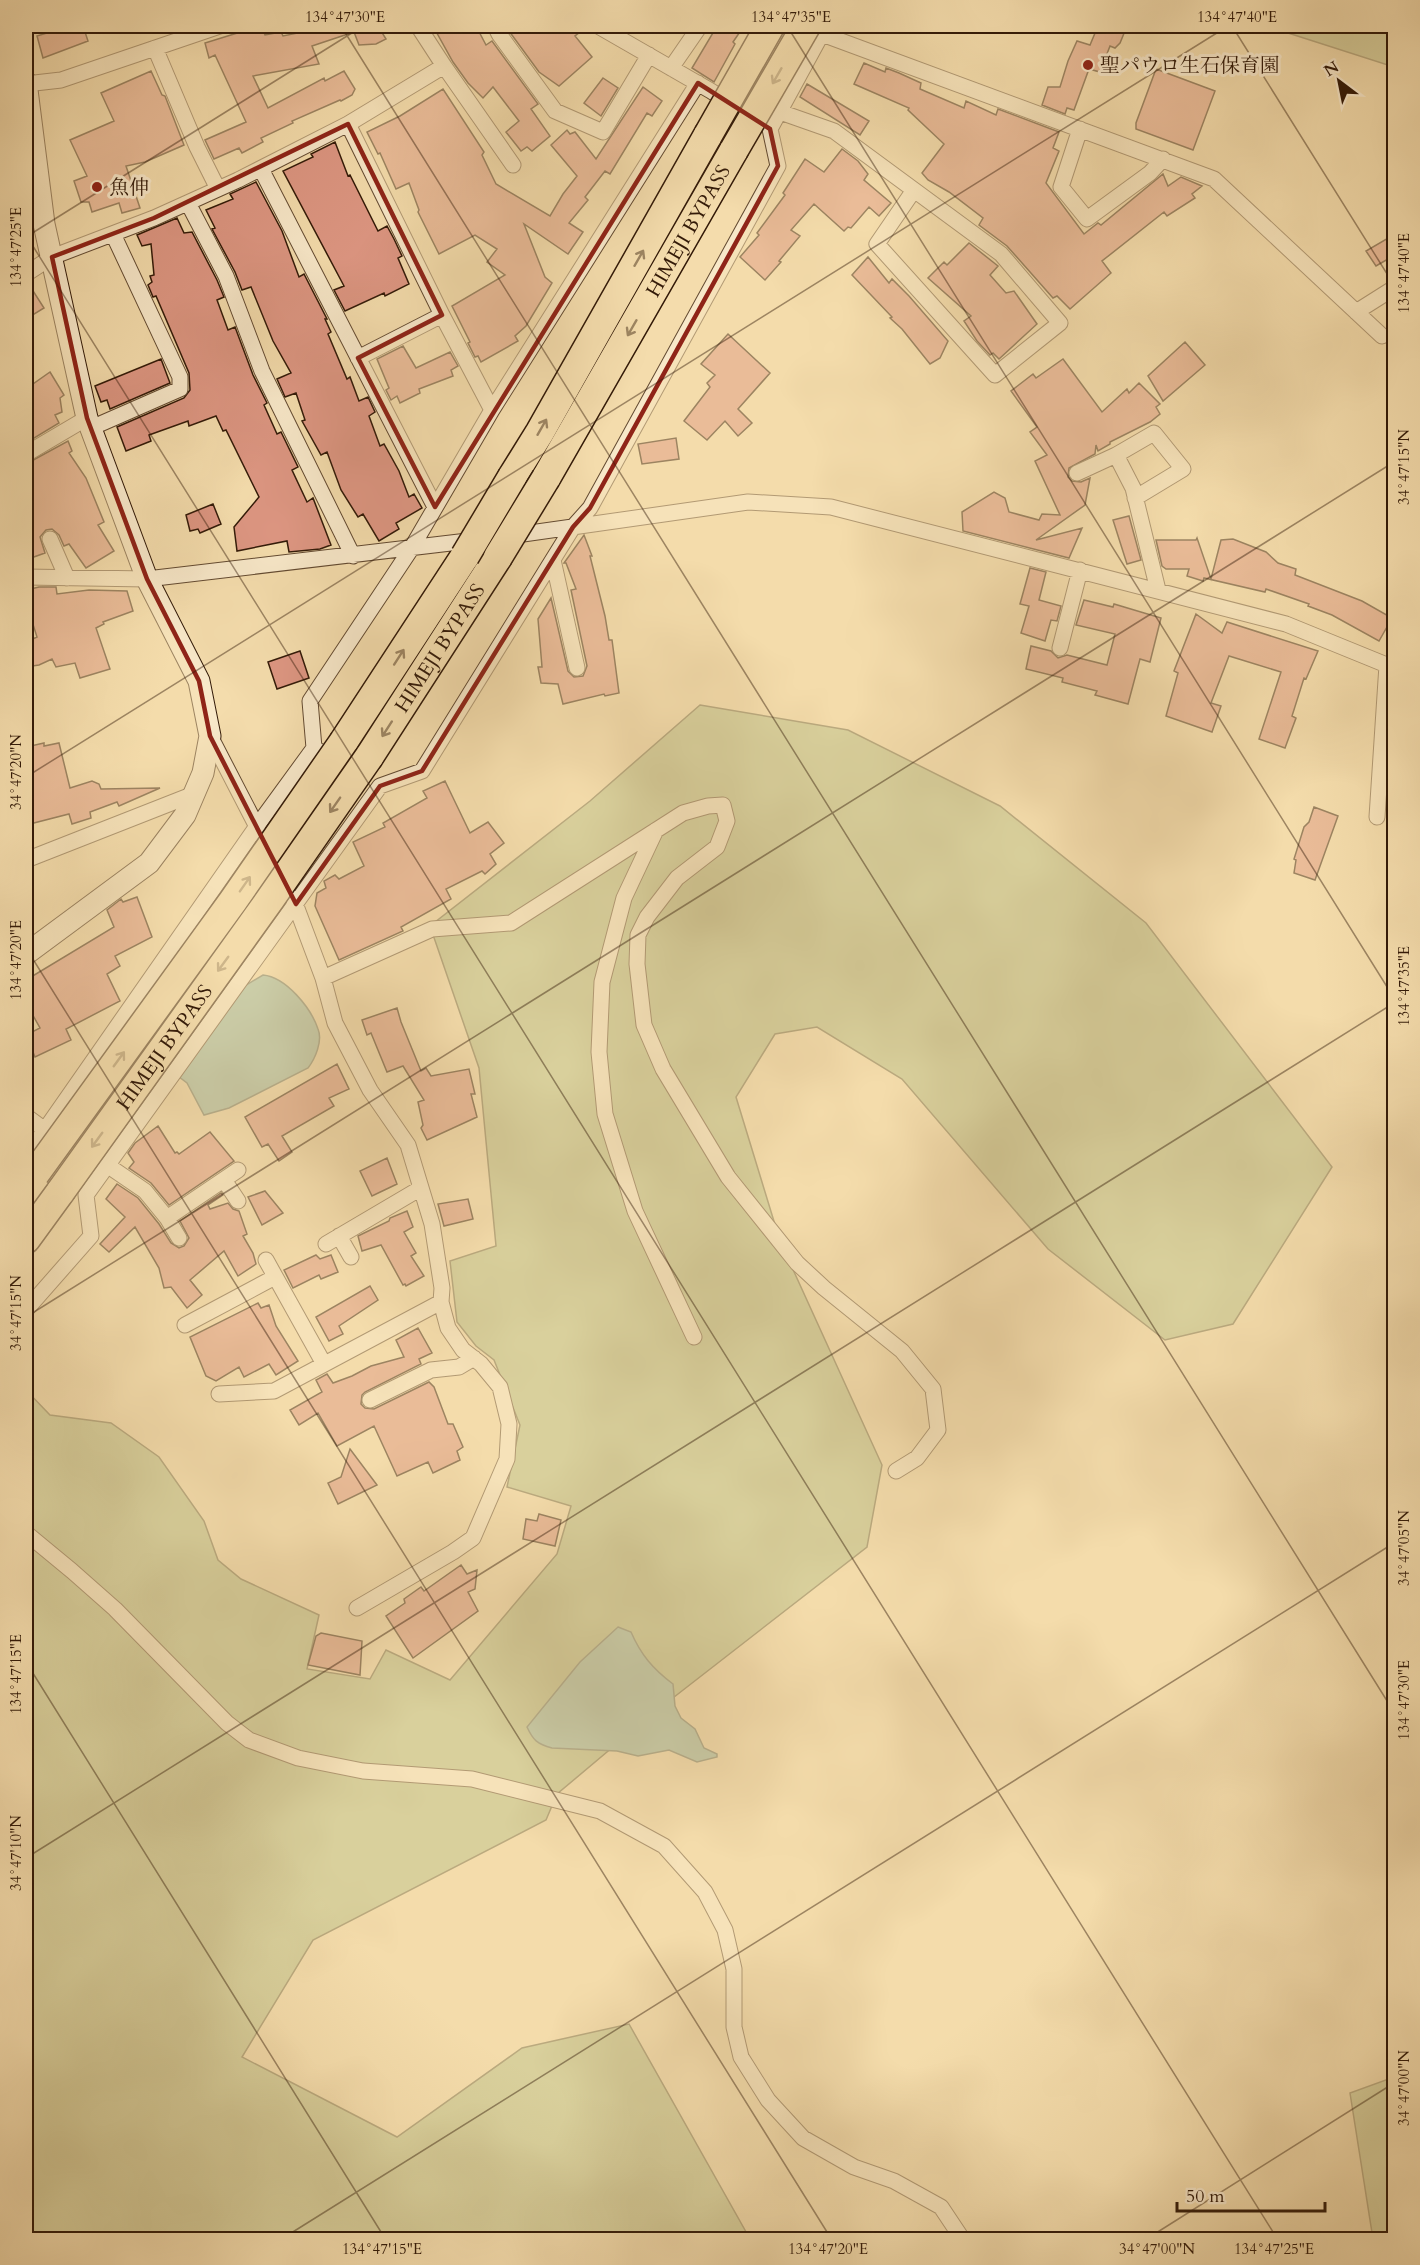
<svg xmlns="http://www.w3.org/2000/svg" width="1420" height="2265" viewBox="0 0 1420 2265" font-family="Cardo,'Noto Serif JP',serif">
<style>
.green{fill:#b9c18b;stroke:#766e4a;stroke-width:1.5}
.water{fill:#9cbca7;stroke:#727b67;stroke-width:1.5}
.building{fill:#dd9682;stroke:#331a08;stroke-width:1.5}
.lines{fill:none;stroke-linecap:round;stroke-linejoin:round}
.street-casing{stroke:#634a31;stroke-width:17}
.secondary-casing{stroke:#331a08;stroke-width:23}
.highway-casing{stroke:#331a08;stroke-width:31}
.street{stroke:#f8e8c9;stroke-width:15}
.secondary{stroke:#f8e8c9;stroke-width:21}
.highway{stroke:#f4dcac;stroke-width:28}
.highway-bridge-casing{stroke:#331a08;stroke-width:31;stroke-linecap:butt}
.highway-bridge{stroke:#f4dcac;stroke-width:28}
.oneway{stroke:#9d8562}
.marked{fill:none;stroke:#8f2418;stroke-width:4.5;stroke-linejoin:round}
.ticks{fill:none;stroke:#331a08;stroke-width:1.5;stroke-opacity:0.45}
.poi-dot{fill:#8f2418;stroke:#f8e8c9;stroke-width:2}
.labels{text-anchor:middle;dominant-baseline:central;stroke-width:6;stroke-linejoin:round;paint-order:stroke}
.poi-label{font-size:20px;fill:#331a08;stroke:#f8e8c9;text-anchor:start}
.street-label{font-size:20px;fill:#331a08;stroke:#f8e8c9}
.neatline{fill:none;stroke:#331a08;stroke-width:2}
.ticks-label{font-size:15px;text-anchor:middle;fill:#331a08}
</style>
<rect width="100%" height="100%" fill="#f4dcac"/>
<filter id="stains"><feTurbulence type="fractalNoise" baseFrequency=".00333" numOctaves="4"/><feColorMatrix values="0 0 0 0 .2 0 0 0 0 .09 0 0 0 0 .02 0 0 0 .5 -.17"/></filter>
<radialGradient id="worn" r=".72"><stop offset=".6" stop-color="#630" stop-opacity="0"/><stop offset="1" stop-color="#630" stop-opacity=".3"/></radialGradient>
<path class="green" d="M1270,26h124v41l-109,-35z
M700,705l148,25 152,76 146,117 186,244 -99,157 -68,16 -117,-91 -146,-170 -85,-52 -42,7 -39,63 44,144 102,224 -15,82 -216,168 -94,79 -11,26 -233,120 -71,117 155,80 125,-89 107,-24 121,215h-724v-849l24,25 61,8 48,34 45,64 14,39 23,19 78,36 -12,54 63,10 16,-29 64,30 107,-126 14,-48 -64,-19 13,-62 -26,-65 -18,-14 -19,-24 -7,-61 46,-15 -17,-178 -49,-142 160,-125z
M1394,2077v162h-21l-23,-146z"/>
<path class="water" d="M263,975c23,2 48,33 55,54 5,12 -3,30 -10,39l-79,40 -25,7 -17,-32 -17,-13 41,-64z
M618,1627l13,5c10,23 22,37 42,52l2,22 6,12 14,11 9,19 13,6v3l-20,5 -28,-12 -31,6 -21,-5 -65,-3c-15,-4 -19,-8 -25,-21l53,-65z"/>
<path class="building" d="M59,26h24l5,15 -45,17 -6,-22 23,-7z
M245,26h16l4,9 16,-3 2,4 30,-6 -1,-4h66l8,13 -10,5 -17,1 -5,-13 -42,14 7,18 -66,12 15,32 56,-30 1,3 19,-10 11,18 -3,6 -11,6 -1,-1 -48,21 1,2 -32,15 2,4 -21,11 -3,-5 -25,11 -9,-19 41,-18 -31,-67 -6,3 -4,-15 42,-13z
M433,26h43l10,19 6,-4 46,63 -7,5 19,27 -18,15 -5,-4 -6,4 -15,-19 13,-11 -26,-34 -10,11 -15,-15 -15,-21z
M518,26h70l-13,10 17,21 -33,29 -20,-14 -30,-41z
M717,26h27l-11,16 2,2 -21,38 -22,-14z
M1098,26h29l-7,17 -5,5 -5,-2 -10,26 -11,-3 -15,41 -7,-2 -2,6 -23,-9 6,-18h12l8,-26 9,-20 13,4z
M864,63l21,9 1,-4 13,5 22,10 -1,6 44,19 2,-7 30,14 2,-6 61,23 -6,16 6,3 -13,32 38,51 14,-11 3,2 62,-51 5,12 13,-9 21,9 -10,8 3,4 -28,18 -3,-4 -62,49 9,12 -41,36 -13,-13 -4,2 -46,-52 -28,-21 4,-7 -34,-26 -21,-12 -6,-7 22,-29 -36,-34 1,-2 -55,-24z
M1156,69l59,22 -22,59 -57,-21v-6z
M151,71l11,24 3,1 19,49 -39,17 -19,4 14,42 -18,5 -3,-10 -27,9 -3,-10h-8l-7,-21 13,-5 -17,-36 44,-19 -13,-28z
M603,78l15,10 -17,28 -17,-13z
M807,84l62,37 -9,14 -60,-38z
M643,87l19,14 -10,15 -5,-3 -37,61 -5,-3 -20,26 3,3 -19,23 14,9 -15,22 -44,-30 21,53 7,6 -26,43 -11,10 3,5 -37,21 -3,-6 -3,1 -7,-14 2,-1 -18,-36 53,-31 -18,-13 10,-13 -22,-14 -36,19 -21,-42 1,-2 -10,-27 -13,6 -16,-36 -2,1 -11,-22 33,-16 43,-27 41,63 -2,3 14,29 54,32 13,-22 14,-18 -26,-31 16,-15 3,4 5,-2 21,27z
M335,142l13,34 2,-1 28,56 9,-5 7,13 8,17 -4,2 11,26 -24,12 -1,-3 -39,18 -11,-21 10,-4 -61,-115 30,-14 -2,-3z
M842,149l16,12 10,13 -4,6 27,23 -12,13 -10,-9 -18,21 -3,-1 -4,4 -30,-27 -23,26 9,6 -21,25 2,1 -16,18 -25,-23 19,-22 -2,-2 28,-38 -2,-2 22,-34 19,13z
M256,182l26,49 17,46 5,-3 23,45h-2l6,13 -3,2 19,45 3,-2 9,24 9,-4 7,15 -6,4 11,30 4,-2 15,27 10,26 5,-3 8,14 -26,15 3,6 -20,12 -16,-27 -5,3 -17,-27 -14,-38 -6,3 -19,-34 3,-1 -9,-27 -11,4 -8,-18 14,-6 -18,-32 -22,-54 -9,3 -7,-18 -23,-43 3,-1 -9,-18 27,-11 -3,-5z
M177,218l7,15 8,-1 25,48 7,17 -7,3 11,30 7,-3 18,48 14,28 -3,2 13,29 4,-2 17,35 -6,3 15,32 6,-4 18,47 -11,4 -31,3 -2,-11 -50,10 -3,-24 25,-30 -33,-67 -3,1 -7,-15 -27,10 -1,-5 -39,14 2,6 -25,10 -9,-24 67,-29 6,-8 -1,-17 -33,-77 -3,1 -5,-12 4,-3 -2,-6 4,-1 -3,-31 -9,2 -5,-11z
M1395,234v21l-19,11 -10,-15z
M969,243l29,23 -8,9 16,18 8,-2 23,33 -38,35 -6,-6 -3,2 -13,-14 -13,-20 7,-5 -43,-38 16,-16 3,3z
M868,257l21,26 3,-4 17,17 39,45 -8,17 -10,6 -28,-35 -12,-11 2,-1 -40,-42z
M28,283l16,25 -13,8 -5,-9v-23z
M728,334l42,39 -32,36 14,14 -14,13 -13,-15 -18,19 -23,-19 26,-34 -3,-4 8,-8 -14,-11z
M1185,342l20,23 -42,36 -15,-25z
M403,346l13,22 34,-16 8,14 -7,4 2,6 -34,13 1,4 -20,10 -3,-7 -6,4 -5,-10 3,-2 -12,-29z
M161,359l9,24 -60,26 -3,-9 -6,2 -6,-16z
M1063,359l39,53 25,-23 2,4 10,-10 21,21 -4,3 4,7 -10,8 -40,20v2l-12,7 -2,-6 -1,9 -26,14 -1,9 4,4 9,1 9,-4 -5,27 -49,35 46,-12 -13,30 -106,-27 -1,-19 32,-20 11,6 4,14 30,8 3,-6 18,1 -25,-54 12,-6 -17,-23 7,-5 -26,-36 22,-17 3,4z
M50,372l14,23 -4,3 2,14 -7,3 4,8 -33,20v-54z
M676,438l3,21 -37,5 -4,-20z
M68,441l4,10 -3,2 17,25 18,44 -6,3 16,26 -28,17 -17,-24 -5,2 -5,-11 -7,-6 -6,1 -6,7 5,16 -14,5 -5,-12v-82z
M213,504l8,20 -21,9 -2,-4 -8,2 -4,-16z
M1129,516l12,44 -14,4 -14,-44z
M584,535l8,21h-2l15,60 4,24h3l7,53 -14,3 -1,-2 -41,10 -5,-20 -17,-1 -3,-16h4l-4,-48 13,-21 17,73 6,6 9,-1 4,-10 -16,-76 5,-1 -10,-26h-2z
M1197,538l14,41 10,-39 12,-1 33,13 12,11 18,6 -1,6 67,26 30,17 -13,23 -47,-26 -24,-9 1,-2 -43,-15 -1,3 -61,-14 -1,3 -16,-5 2,-7h-23l-4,-3 -6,-26h40z
M1030,568l16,4 -7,28 22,6 -4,15 -6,-1 -6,21 -24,-8 8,-27 -9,-2z
M39,587h17l1,7 32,-4 38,1 6,20 -30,11 1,2 -8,4 14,41 -30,9 -5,-15 -19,4 -4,-8 -13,6 -13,2v-25l11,-5 -11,-35v-12z
M1084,600l29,7 1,-3 47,14 -11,44 -10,-3 -12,45 -33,-9 2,-4 -35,-9 1,-4 -37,-9 5,-23 20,5 7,7 9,-3 40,10 8,-31 -39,-9z
M1196,614l26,19 5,-11 91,29 -12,28 -2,-1 -12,38 4,2 -11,30 -26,-9 22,-67 -52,-16 -18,47 10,3 -9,26 -46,-16 12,-43 -4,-2z
M300,651l9,27 -32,11 -9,-27z
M44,743v3l15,-3 11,45 22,-7 7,3 2,5 59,-1 -41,18 -2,-4 -27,10 1,6 -19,6 -3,-10 -43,11v-78z
M445,781l25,52 18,-11 16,21 -14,11 6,10 -11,10 -3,-3 -36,18 5,10 -50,28 2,4 -64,29 -24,-54 2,-13 9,-5 -2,-7 11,-6 4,4 25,-13 -11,-24 32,-15 -2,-4 44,-25 -4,-7z
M1314,807l24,9 -23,64 -21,-7 2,-13 -2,-1 10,-32 5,-5z
M137,897l15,40 -37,19 5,10 -13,8 13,27 -54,28 5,11 -36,17 -9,-22 14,-7 -14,-25v-23l88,-53 -7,-17 14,-11 2,3z
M397,1008l4,14 20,49 5,-3 5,8 38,-7 6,25h-4l6,23 -50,23 -6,-12 2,-3 -5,-23 6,-2 -21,-34 -16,6 -16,-39 -4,2 -5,-15z
M337,1064l12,25 -20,9 5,8 -52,30 10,16 -13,9 -11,-17 -6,3 -17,-30z
M158,1126l17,27 2,-1 2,2 31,-22 24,29 -65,44 -18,-22 -22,-15 5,-6 -6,-9 7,-10z
M387,1158l10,26 -25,12 -12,-25z
M117,1184l21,14 21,26 12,19 8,5 5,-2 5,-8 -9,-17 41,-28 2,2 -15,10 2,4 18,-6 5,6 6,2 8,23 -4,2 10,17 3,11 -18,12 -14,-25 -34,29 12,15 -15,13 -16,-21 -7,1 -5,-20 -24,-41 -26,25 -9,-8 25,-27 -19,-18z
M265,1191l18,22 -21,12 -14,-28z
M468,1199l5,20 -29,7 -6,-22z
M407,1211l6,16 -9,5 12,21 -5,3 13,20 -18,10 -1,-2 -2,1 -22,-40 -19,6 -4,-15 31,-15 1,-3z
M316,1255l4,4 11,-4 7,17 -17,7 -2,-4 -26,13 -9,-18z
M370,1286l8,14 -39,26 4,8 -14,7 -13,-24z
M258,1303l3,5 8,-3 7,21 22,35 -22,14 -7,-11 -25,13 -5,-10 -23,14 -10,-5 -16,-39z
M418,1328l14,25 -13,6 2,5 -56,28 -3,3 -1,9 4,4 9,1 55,-27 5,5 14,37h5l10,23 -6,4 3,9 -27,13 -5,-11 -31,14 -23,-50 -37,20 -19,-33 -19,12 -9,-15 32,-18 -6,-12 11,-6 6,9 19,-7 19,-10 33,-9 -8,-17z
M350,1449l27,36 -39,19 -10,-21 13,-6z
M539,1514l22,6 -6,26 -32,-7 3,-20 11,2z
M461,1565l6,9 10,-4 -2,19 -7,3 10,19 -65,47 -27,-42 19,-13 -1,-4 17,-12 3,4z
M321,1633l41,8 -2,34 -52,-10 8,-29z"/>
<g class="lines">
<defs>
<path id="street" d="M418,26l26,40 -96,58 94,191 50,95
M495,26l4,8 56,77 48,21 46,-77
M598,26l113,65 46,30
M822,34l392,145 168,157
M155,48l42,99 21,42
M444,66l69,99
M671,68l29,-42
M26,84l35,-4 159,-54
M780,112l54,19 167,123 59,69 -65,52 -118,-131 37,-54
M1080,129l-19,58 26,32 63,-46 13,-14
M261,169l174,338
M188,203l38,73 36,95 91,185
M26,274l26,-17 102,-39 84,-38 110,-56
M1356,312l38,-24
M358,358l84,-43
M91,428l89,-39v-12l-67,-143
M26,454l61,-36
M1116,455l17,33 25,102
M1077,473l39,-18 38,-22 29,36 -48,29
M509,536l239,-34 83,5 455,117 108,44
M50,539l17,39
M553,560l24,108
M26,577l121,2 329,-39
M1060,648l20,-78
M210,736l60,116
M363,777l-49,-29 -4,-47 101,-152 81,-139 206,-327
M1377,817l10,-152
M656,830l-32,68 -22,84 -3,70 6,62 30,97 59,126
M26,860l168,-66
M293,898l30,80 12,45 35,67 38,55 24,79 10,64 -1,14 7,26 15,22 18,14 19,23 9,37 -2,35 -34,79 -20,14 -96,56
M323,978l109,-49 79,-6 172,-110 25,-7 15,-1 4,16 -10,26 -40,31 -30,39 -9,18 -1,29 7,61 19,44 65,108 69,86 27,25 78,63 31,38 5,41 -21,28 -21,13
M26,1116l19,14
M26,1157l231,-331 57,-78
M107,1165l38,26 22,27 12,20
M224,1180l14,21
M167,1218l71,-48
M339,1236l12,21
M326,1244l95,-56
M266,1260l58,104
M26,1310l65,-74 -5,-41 294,-409 42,-15 151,-244 17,-19 188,-342 -8,-37 56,-103
M185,1325l90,-48
M219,1394l55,-3 167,-89
M370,1400l61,-30 28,-3 15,-9
M26,1533l46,38 43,38 112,114 22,17 49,18 65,13 109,8 128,32 64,35 41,46 20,38 9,39v58l7,30 27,43 35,38 51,29 40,14 47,26 22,33"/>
<path id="secondary" d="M26,82l18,142 43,194 60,161 52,102 11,55 -7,37 -18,42 -36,48 -123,91"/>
<g id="highway">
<path d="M512,477l28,-45 168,-297"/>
<path id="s1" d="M546,478l188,-328"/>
<path d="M344,741l121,-185"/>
<path id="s2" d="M369,757l129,-200"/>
<path d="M26,1239l35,-48"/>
</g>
</defs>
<use href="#street" class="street-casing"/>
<use href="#secondary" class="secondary-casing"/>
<use href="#highway" class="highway-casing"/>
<use href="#street" class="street"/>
<use href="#secondary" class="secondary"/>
<use href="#highway" class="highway"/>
<defs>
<g id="highway-bridge">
<path d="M708,135l62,-109"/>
<path d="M734,150l72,-124"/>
<path d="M465,556l47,-79"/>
<path d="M498,557l48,-79"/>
<path d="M35,1174l198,-273 111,-160"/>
<path id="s3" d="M61,1191l210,-293 98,-141"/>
</g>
</defs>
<use href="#highway-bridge" class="highway-bridge-casing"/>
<use href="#highway-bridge" class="highway-bridge"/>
</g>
<defs><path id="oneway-shaft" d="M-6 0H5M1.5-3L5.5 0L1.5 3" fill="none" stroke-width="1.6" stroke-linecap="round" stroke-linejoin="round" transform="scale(1.5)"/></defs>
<g class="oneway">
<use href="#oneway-shaft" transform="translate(777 76) rotate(120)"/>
<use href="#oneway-shaft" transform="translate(639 258) rotate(-60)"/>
<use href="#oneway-shaft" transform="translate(632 328) rotate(120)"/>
<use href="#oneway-shaft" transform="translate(542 427) rotate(-60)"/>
<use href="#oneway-shaft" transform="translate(399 657) rotate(-57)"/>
<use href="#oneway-shaft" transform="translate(387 729) rotate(123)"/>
<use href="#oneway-shaft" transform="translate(335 805) rotate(125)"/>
<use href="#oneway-shaft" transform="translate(245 884) rotate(-55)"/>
<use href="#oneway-shaft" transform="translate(223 964) rotate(126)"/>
<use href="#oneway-shaft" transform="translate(119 1059) rotate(-54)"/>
<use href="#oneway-shaft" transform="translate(97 1140) rotate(126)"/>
</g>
<path d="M0 0H1420V2265H0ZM698,83l72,46 8,37 -188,342 -17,19 -151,244 -42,15 -84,118 -86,-168 -11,-55 -52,-102 -60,-161 -35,-161 102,-39 194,-94 94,191 -84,43 77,149z" fill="#f4dcac" fill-opacity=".55" fill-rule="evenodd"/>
<path class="marked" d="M698,83l72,46 8,37 -188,342 -17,19 -151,244 -42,15 -84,118 -86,-168 -11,-55 -52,-102 -60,-161 -35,-161 102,-39 194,-94 94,191 -84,43 77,149z"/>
<path class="ticks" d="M341,26l1053,1686M787,26l607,972M1232,26l162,259M26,235l1252,2005M26,237l337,-211M26,777l1202,-751M26,948l806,1292M26,1317l1368,-855M26,1662l360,578M26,1858l1368,-855M280,2240l1114,-697M1145,2240l249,-157"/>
<g class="poi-dot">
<circle cx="1088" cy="65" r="6"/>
<circle cx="97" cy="187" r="6"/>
</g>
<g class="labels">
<g class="poi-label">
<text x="1100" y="65">聖パウロ生石保育園</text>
<text x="109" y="187">魚伸</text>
</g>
<g class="street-label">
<text stroke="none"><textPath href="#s1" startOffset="285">HIMEJI BYPASS</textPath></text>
<text stroke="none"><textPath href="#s2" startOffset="130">HIMEJI BYPASS</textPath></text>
<text stroke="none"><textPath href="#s3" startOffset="177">HIMEJI BYPASS</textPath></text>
</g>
</g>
<rect width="1420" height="2265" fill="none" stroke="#f4dcac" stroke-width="66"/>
<g transform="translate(1339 81) rotate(328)" stroke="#f8e8c9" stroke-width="4.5" paint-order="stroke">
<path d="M0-4.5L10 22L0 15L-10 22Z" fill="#331a08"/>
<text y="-9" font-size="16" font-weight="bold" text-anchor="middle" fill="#331a08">N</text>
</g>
<path d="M1177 2202v9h148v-9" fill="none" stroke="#331a08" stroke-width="3"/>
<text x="1186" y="2202" font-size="18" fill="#331a08" stroke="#f8e8c9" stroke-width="4.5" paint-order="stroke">50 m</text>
<rect x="33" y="33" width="1354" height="2199" class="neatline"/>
<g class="ticks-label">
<text x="345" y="22">134°47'30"E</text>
<text x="791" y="22">134°47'35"E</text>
<text x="1237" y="22">134°47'40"E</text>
<text transform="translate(16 247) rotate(-90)" y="5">134°47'25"E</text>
<text transform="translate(1404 273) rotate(-90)" y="5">134°47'40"E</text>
<text transform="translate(1404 467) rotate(-90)" y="5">34°47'15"N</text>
<text transform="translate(16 772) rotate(-90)" y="5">34°47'20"N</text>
<text transform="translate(16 960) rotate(-90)" y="5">134°47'20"E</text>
<text transform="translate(1404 986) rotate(-90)" y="5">134°47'35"E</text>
<text transform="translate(16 1313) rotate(-90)" y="5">34°47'15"N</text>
<text transform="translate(1404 1548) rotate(-90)" y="5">34°47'05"N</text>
<text transform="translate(16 1674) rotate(-90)" y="5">134°47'15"E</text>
<text transform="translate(1404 1700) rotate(-90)" y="5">134°47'30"E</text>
<text transform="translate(16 1853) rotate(-90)" y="5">34°47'10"N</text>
<text transform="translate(1404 2088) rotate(-90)" y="5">34°47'00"N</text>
<text x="382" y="2254">134°47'15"E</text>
<text x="828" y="2254">134°47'20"E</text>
<text x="1157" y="2254">34°47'00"N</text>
<text x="1274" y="2254">134°47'25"E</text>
</g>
<rect width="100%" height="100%" filter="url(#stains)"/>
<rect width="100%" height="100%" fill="url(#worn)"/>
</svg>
